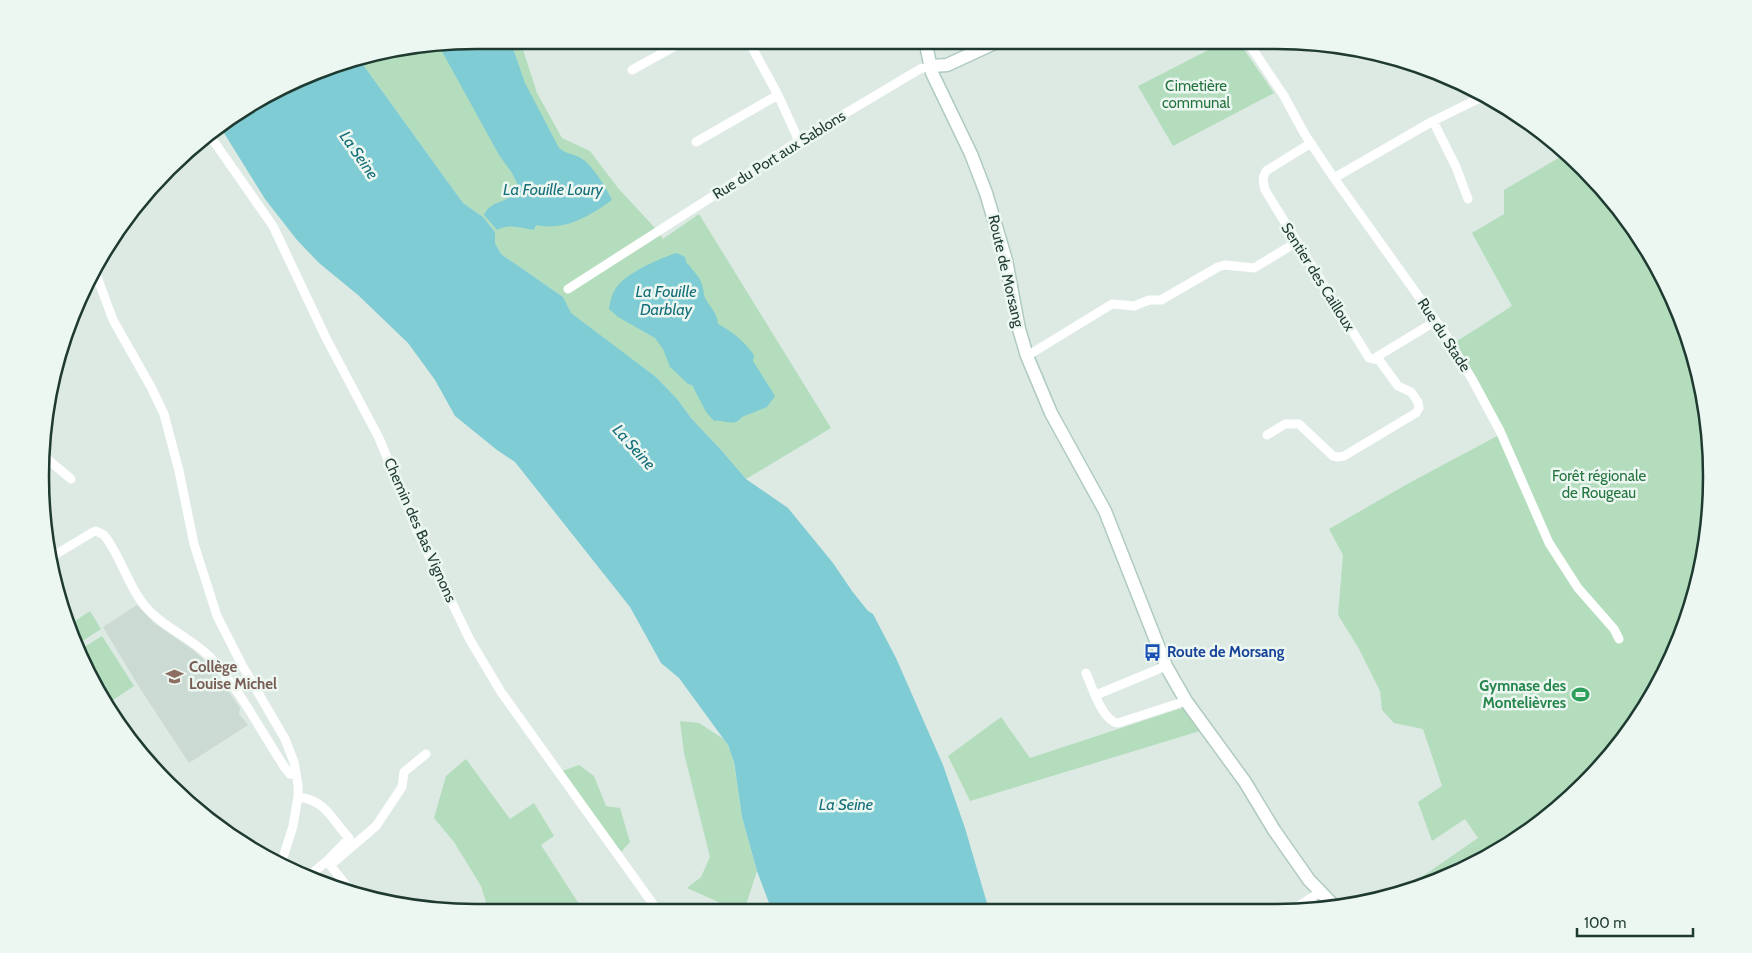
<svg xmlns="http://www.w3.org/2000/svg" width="1752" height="953" viewBox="0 0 1752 953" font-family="Cabin,sans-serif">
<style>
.built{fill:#cbdad2}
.green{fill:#b3ddbd}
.water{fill:#80ccd4}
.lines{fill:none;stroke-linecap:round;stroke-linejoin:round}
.secondary-casing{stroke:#afcbbf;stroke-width:15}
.street{stroke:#fff;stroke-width:9}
.secondary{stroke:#fff;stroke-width:12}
.labels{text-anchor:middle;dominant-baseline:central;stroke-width:5;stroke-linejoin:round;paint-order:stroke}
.park-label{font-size:15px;fill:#25743f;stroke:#edf7f1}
.street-label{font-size:15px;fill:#1e3a31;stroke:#edf7f1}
.transit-label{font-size:15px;font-weight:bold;fill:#164399;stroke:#edf7f1;text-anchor:start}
.education-label{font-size:15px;font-weight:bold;fill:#785e54;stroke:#edf7f1;text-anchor:start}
.leisure-label{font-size:15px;font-weight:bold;fill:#27864d;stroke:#edf7f1;text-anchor:end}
.water-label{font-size:16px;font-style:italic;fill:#156e79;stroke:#edf7f1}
.rim{fill:none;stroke:#1e3a31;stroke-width:2.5}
</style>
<rect width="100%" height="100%" fill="#ddeae3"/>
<path class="built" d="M137,605l17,18 39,27 18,16 29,42 -1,6 9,11 -59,38 -48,-73 -38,-63z"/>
<path class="green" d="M477,40h43l17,53 25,45 28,13 28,37 37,40 8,11 36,-25 132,214 -85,51 -23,-27 -32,-34 -13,-18 -22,-23 -86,-64 -7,-16 -62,-43 -6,-11v-11l-12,-15 -20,-14 -104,-144z
M1226,41h12l36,52 -101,53 -35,-60z
M1567,153l55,58 45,72 30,80 14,85 -3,85 -19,84 -35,77 -51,71 -85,75 -102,50 -19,4 81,-56 -13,-19 -33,22 -14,-39 24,-16 -19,-57 -29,-6 -12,-13 -2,-19 -22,-44 -20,-32 5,-60 -14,-26 82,-47 90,-48 -47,-91 58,-37 -40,-73 32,-19v-24z
M90,611l11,18 -26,17 -6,-21z
M102,636l32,50 -24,16 -32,-51z
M1185,707l15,24 -230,70 -22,-45 53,-39 29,41z
M680,721l19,2 26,17 8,17 9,60 15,54 -11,34h-21l-38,-17 14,-11 9,-20 -26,-104z
M466,759l44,60 24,-16 20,33 -13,9 38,59 3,8h-93l-8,-26 -27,-44 -20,-24 12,-42z
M579,765l15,11 12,30 14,2 10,34 -9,10 -59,-81z"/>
<path class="water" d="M477,40h33l15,43 34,65c7,6 15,6 22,10 12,8 25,29 31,42 -24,17 -47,31 -76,25l-2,5c-13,-2 -25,-7 -37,0l-13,-15c9,-19 27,-7 33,-32l-5,-10 -13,-18 -60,-109z
M359,59l104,144 20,14 12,15v11l6,11 62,43 8,16 85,64 22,23 13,18 32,34 23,27 42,29 45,55 19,28 16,20 5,3 23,44 47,107 22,63 24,82 -217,1 -15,-40 -15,-54 -8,-55 -6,-17 -49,-67 -18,-15 -31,-56 -115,-145 -18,-12 -42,-34 -20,-36 -27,-37 -50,-48 -39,-32 -22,-23 -32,-41 -41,-66 -4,-8 116,-62z
M677,253l8,4 2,7 2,1c3,5 7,8 10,13 4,6 4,13 6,20 5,9 12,15 13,26 15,8 26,17 36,31l-1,6 22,35 -8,11 -25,10c-9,11 -17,2 -28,4l-8,-9 -14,-27 -4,-1 -18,-17 -7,-18 -8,-11 -37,-21 -9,-8c1,-9 4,-19 11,-26 12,-12 40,-25 57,-30z"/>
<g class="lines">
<defs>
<path id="secondary" d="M925,40l7,33 39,81 15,39 20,67 13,69 8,27 24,57 54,98 61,155 20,35 59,81 29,48 35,50 27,28
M932,66l15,-1 52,-24"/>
</defs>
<use href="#secondary" class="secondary-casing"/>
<path class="street" d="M748,40l30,55 21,46
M1247,41l37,55 20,37 30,45 110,154 28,47 28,52 49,112 29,45 36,41 5,10
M632,70l54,-30
M1433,121l23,46 12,32
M208,133l65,93 53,112 53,100 39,95 52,107 31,52 157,219
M696,142l82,-47
M1311,143l-45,28c-4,7 -3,12 -1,19l104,168 4,1 63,-38
M1334,178l99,-57 53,-26
M96,274l17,46 38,67 13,27 15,57 15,73 23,72 25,49 43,74 9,23 4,23v12l-5,29 -12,38
M568,289l231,-148 121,-72 12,-3
M1027,356l85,-52 22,2 15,-6h12l57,-33 7,-2 29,3 43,-26
M1267,435l18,-11h14l34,32 5,1 6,-1 72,-43 3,-5 -1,-6 -7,-10 -13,-6 -19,-26 -6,-1
M46,458l25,21
M53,556l40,-24 3,-1 8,4c17,21 23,49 40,70 18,22 46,32 66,52 30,33 51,74 75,111l5,6 6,1
M1086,673c6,13 16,48 32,50l68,-22
M1096,695l70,-29
M298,797c28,3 34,23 51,41l-21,22 -19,16
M328,860l6,2 42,-36 26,-39 2,-15 22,-18
M327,861l26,33
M1294,909l26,-17"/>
<use href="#secondary" class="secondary"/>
</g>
<defs>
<symbol id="bus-bare" viewBox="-9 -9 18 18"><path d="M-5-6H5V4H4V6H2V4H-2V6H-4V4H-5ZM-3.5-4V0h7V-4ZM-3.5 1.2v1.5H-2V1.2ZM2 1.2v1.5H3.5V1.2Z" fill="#1a4fb4" stroke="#edf7f1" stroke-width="2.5" paint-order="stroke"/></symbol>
<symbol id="school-bare" viewBox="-9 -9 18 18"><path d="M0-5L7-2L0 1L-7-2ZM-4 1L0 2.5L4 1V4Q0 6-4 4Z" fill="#8d6e63" stroke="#edf7f1" stroke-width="2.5" paint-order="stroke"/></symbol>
<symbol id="stadium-bare" viewBox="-9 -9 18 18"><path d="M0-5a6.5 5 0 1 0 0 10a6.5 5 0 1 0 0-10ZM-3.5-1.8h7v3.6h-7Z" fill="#2e9e5b" stroke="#edf7f1" stroke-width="2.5" paint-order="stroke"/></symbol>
</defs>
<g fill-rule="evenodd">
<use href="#bus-bare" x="1140" y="640" width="25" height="25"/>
<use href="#school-bare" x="162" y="664" width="25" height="25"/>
<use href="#stadium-bare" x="1568" y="682" width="25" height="25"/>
</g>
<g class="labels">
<g class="park-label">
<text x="1196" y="86">Cimetière<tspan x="1196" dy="17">communal</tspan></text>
<text x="1599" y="476">Forêt régionale<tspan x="1599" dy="17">de Rougeau</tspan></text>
</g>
<g class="street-label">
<text transform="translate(779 155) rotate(-32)">Rue du Port aux Sablons</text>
<text transform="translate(1006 271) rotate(77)">Route de Morsang</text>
<text transform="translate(1318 277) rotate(58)">Sentier des Cailloux</text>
<text transform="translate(1444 335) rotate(57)">Rue du Stade</text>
<text transform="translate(420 530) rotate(66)">Chemin des Bas Vignons</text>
</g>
<g class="transit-label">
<text x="1167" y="652">Route de Morsang</text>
</g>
<g class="education-label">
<text x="189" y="667">Collège<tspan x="189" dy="17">Louise Michel</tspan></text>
</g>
<g class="leisure-label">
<text x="1566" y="686">Gymnase des<tspan x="1566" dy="17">Montelièvres</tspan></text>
</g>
<g class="water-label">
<text transform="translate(359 155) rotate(55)">La Seine</text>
<text x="553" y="189">La Fouille Loury</text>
<text x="666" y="291">La Fouille<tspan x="666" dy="18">Darblay</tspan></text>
<text transform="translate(634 447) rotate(48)">La Seine</text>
<text x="846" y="804">La Seine</text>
</g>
</g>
<path d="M0 0H1752V953H0ZM476 49H1276A427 427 0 0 1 1703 476V477A427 427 0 0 1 1276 904H476A427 427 0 0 1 49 477V476A427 427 0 0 1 476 49Z" fill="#edf7f1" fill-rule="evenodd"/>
<path class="rim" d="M476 49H1276A427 427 0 0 1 1703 476V477A427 427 0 0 1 1276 904H476A427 427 0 0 1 49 477V476A427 427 0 0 1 476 49Z"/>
<path d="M1577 928v8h116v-8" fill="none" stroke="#1e3a31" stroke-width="2.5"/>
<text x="1584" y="928" font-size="15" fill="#1e3a31" stroke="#edf7f1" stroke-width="4" paint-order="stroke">100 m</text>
</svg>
